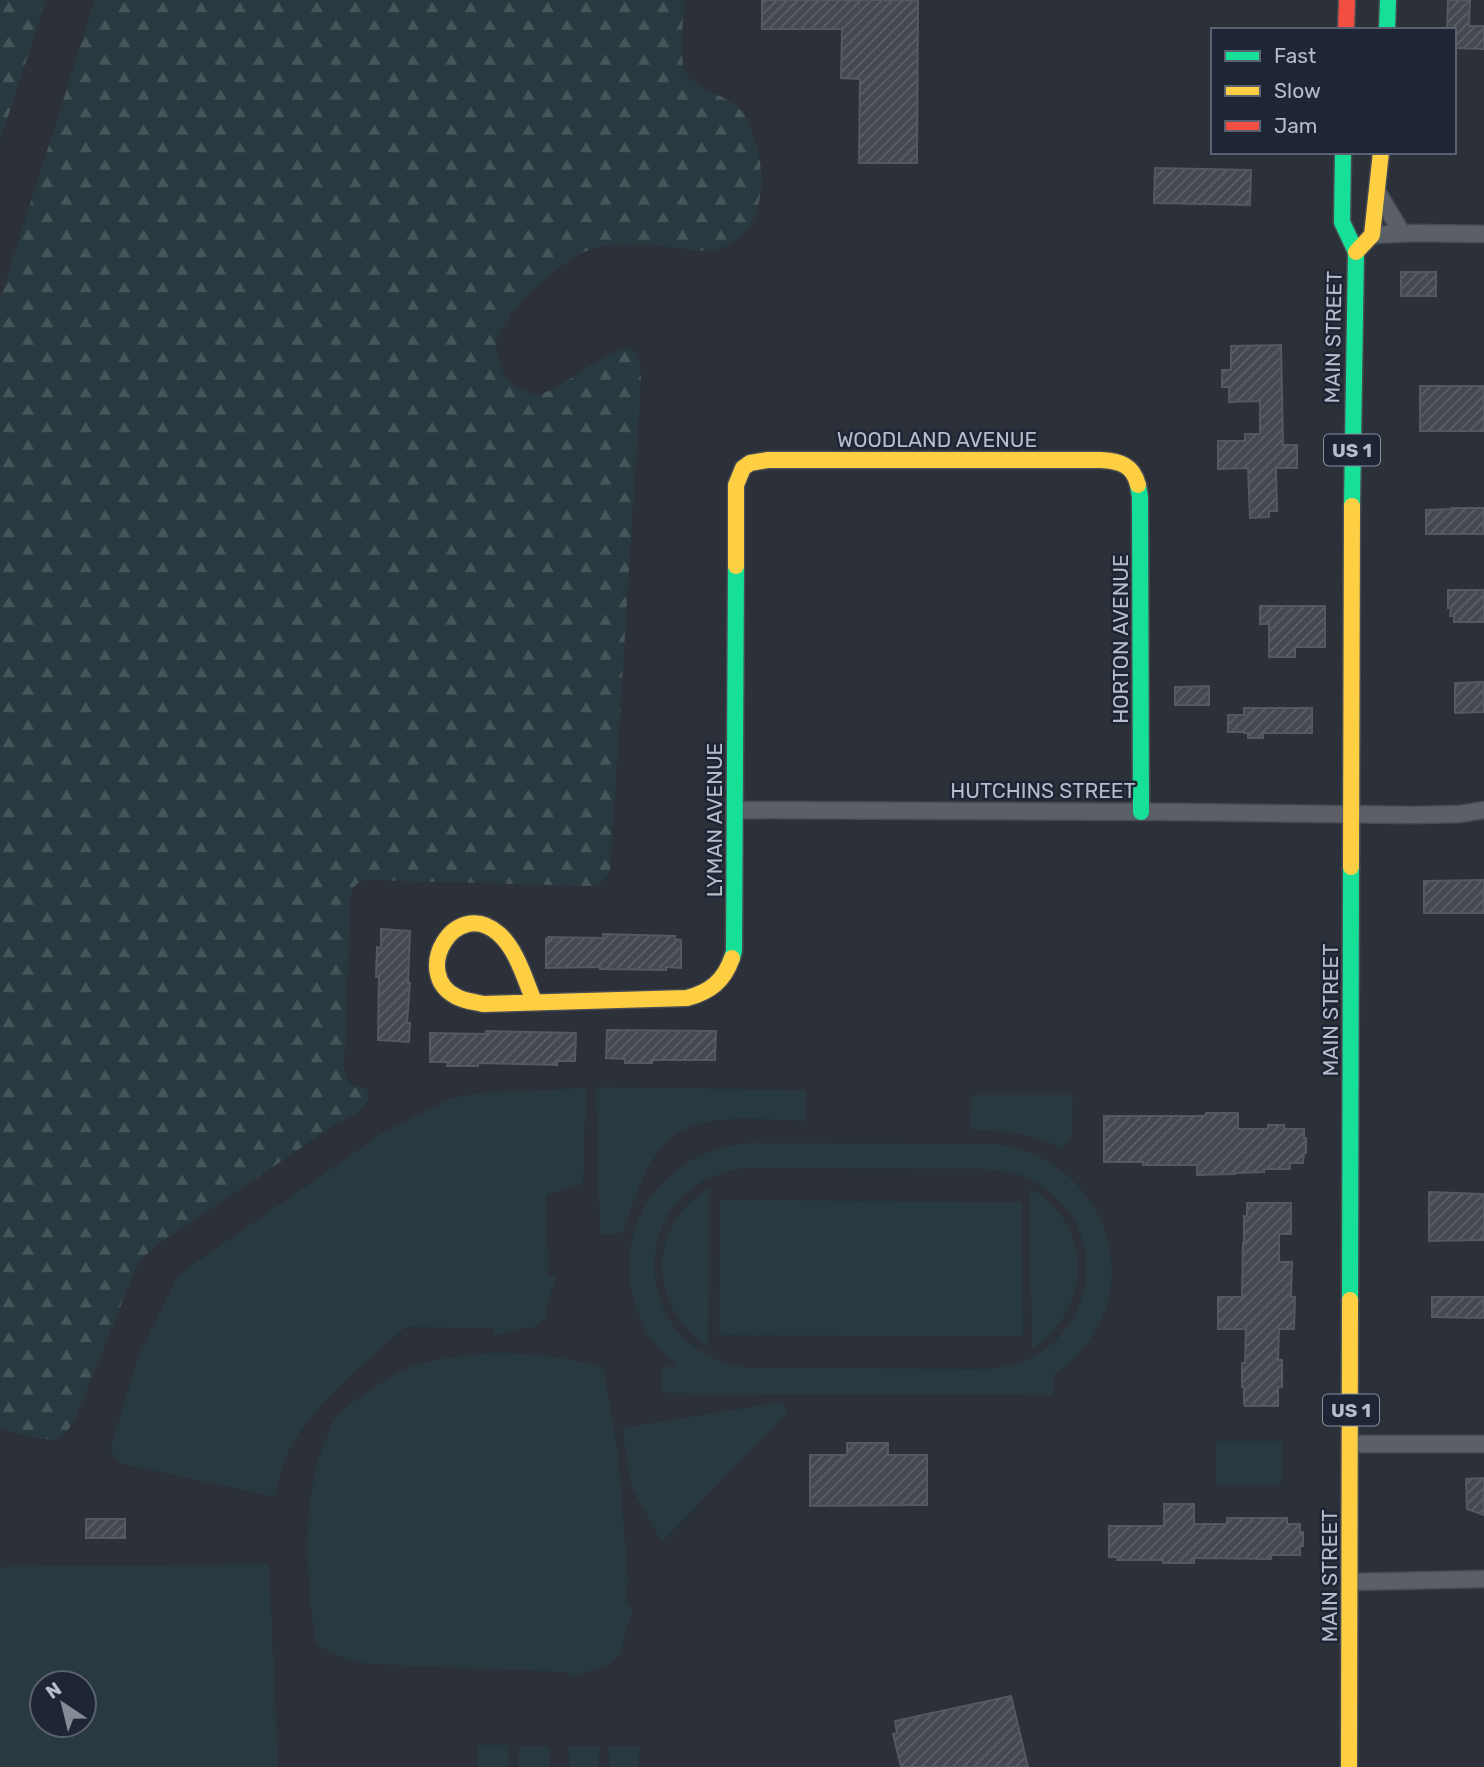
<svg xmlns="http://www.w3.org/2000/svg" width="1484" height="1767" viewBox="0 0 1484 1767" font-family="Rubik,sans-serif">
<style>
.forest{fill:url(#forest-firs)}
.park{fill:#283a3f;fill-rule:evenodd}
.building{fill:url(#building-hatch);stroke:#535861;stroke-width:2}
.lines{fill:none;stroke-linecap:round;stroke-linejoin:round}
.street-casing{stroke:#474b52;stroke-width:19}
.fast-casing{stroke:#474b52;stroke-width:19}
.slow-casing{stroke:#474b52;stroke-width:19}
.jam-casing{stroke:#474b52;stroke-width:19}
.street{stroke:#5b5f67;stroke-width:16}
.fast{stroke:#16e098;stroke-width:16}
.slow{stroke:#ffcf43;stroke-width:16}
.jam{stroke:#f24e42;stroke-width:16}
.labels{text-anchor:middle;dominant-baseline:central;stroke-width:5;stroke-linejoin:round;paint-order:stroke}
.shield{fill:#1e2534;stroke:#888f9d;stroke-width:2}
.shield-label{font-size:19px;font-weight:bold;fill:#b5bcca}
.street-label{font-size:21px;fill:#b5bcca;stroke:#1e2534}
</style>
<defs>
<pattern id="forest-firs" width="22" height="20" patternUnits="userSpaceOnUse" patternTransform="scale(1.75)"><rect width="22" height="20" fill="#283a3f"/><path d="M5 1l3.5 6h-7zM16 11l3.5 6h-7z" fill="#455559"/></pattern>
<pattern id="building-hatch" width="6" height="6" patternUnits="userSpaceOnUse" patternTransform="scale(1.75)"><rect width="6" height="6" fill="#444850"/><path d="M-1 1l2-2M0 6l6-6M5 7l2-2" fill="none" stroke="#5d6068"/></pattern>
</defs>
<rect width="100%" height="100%" fill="#2b3039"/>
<path class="forest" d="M0,0h46l-46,141z
M95,0h589c0,16 -6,62 2,74 12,17 44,21 57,39 5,7 8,16 11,24 15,45 10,109 -48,114 -32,-3 -89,-13 -117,-1 -28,11 -82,59 -92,88 -3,8 3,28 7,36 6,9 19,18 31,20 20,3 64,-43 95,-46 11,7 10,18 11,31l-31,493c-5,8 -9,11 -19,14l-224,-6c-12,1 -16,9 -17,21l-6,170c1,13 12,14 23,18 7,19 -17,28 -31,35l-179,121 -15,14 -7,11 -60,149c-4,6 -8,14 -14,18 -13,7 -46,-5 -61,-9v-1129z"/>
<path class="park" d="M596,1087l210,3v31c-36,-1 -83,-7 -117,6 -13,5 -25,16 -33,27 -16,24 -24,52 -33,79l-23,1z
M586,1088l-3,96 -37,11 2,81h8l-10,31v9l-13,12 -8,-1 -30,9 -1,-8 -88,-1c-39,34 -103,85 -121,133 -5,12 -7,25 -10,37l-156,-34 -9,-14 29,-94 39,-80 203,-141 68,-35 30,-6z
M972,1095h101l-1,39 -10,16c-24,-18 -63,-18 -92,-21z
M749,1143l245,1c121,14 162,163 59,231v20l-392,-2v-26h17c-10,-10 -21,-19 -29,-31 -51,-86 1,-185 100,-193zM750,1168l233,1c15,1 29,3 42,8 101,44 70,189 -40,192l-236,-1c-127,-16 -125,-191 1,-200z
M709,1188l-1,159c-60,-39 -62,-122 1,-159z
M1029,1188c66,36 63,121 3,161z
M720,1200l302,2 1,134 -304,-1z
M487,1353c40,-1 78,5 116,14l15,86 10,129 -2,1 1,23 6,1 -13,47 -10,11 -42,12v-5l-198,-8 -22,-4 -32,-15c-9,-65 -16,-139 8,-201 4,-10 7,-20 14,-29 8,-9 20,-16 29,-23 12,-8 24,-16 37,-22 26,-12 55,-13 83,-17z
M782,1402l5,11 -125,129 -30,-53 -10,-61z
M1216,1441h66l-1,44h-65z
M269,1564l9,203h-278v-200zM42,1683h42v42h-42z
M478,1745h30v22h-30z
M519,1746h30v21h-30z
M569,1746h30v21h-30z
M609,1746h30v21h-30z"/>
<path class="building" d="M762,0h156l-1,163h-58l1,-84 -19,-1 1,-49h-80z
M1448,0h22l-1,26h15v23l-30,-1v-18h-7z
M1155,168l96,2 -1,35 -96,-2z
M1401,272h35v24h-35z
M1281,345l2,100h14v23h-21l1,43h-8v6l-19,1 -2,-50 -30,1v-28h27v-7h15v-33l-31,1v-15h-7v-17h9v-24z
M1420,386h64v45h-64z
M1451,508h33v26h-58v-24l25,-1z
M1448,590h36v32h-30v-6h-4l1,-8h-3z
M1260,606h65v41h-30v10h-26v-33h-9z
M1484,682v30l-29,1v-30z
M1209,686v19h-34v-18z
M1244,708h68v25h-49v5h-15v-5h-4v-1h-16v-17h16z
M1484,880v33h-60v-32z
M381,929l29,2 -2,52h2l-3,40h3l-1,19 -31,-2 1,-63h-3l1,-30 4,1z
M603,934l72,2v3l6,1v28l-15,-1v3l-66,-1v-2l-54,1v-29l2,1v-3l55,1z
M607,1030l109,1 -1,29h-63v3h-27v-4l-19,-1z
M486,1031l90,2 -1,28h-18v4l-79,-2v3h-31l1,-4h-18v-29l56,1z
M1206,1113h32v16h30v-4h16v4h20v9h2v15h-2l-1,10h-13v6h-26v3l-29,1v1l-38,1v-10h-54v-3h-39v-46h101z
M1429,1192l55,2v46l-55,1z
M1247,1203h44v31h-12v28h13l-1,35h4l-1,32h-15l-1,31h4v27h-4v19h-33l-1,-2v-17h-2v-24h3l1,-34h-28v-32h24l1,-54h1v-27h3z
M1432,1297h52v21l-52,-1z
M847,1443h41v12h39v50l-117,1v-51h37z
M1484,1478v37l-17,-6 -1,-30z
M1164,1504h30v20h33v-6h60v6h13v8h3v14h-3v9h-29v4l-77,-1v5h-31v-3h-46l1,-3h-9v-31h55z
M86,1519h39v19h-39z
M1011,1696l17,71h-127l-8,-33 4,-1 -2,-12z"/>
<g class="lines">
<defs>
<path id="street" d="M1378,193l24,40
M1372,235l43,-2 69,1
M735,810l448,2 230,3 47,-1 24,-4
M1351,1444h133
M1350,1582l134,-3"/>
<path id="fast" d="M1387,30l1,-30
M1343,152l-1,70 14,30 -4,254
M1138,485l2,12 1,315
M732,958l2,-7 2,-385
M1350,1300l1,-433"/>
<path id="slow" d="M1356,252l16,-17 9,-83
M736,566v-81l7,-17 7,-5 18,-3h333c19,1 32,5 37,25
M1351,867l1,-361
M534,1001c-9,-21 -17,-51 -35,-67 -44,-39 -89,40 -42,63 8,4 18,5 26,7l204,-6c23,-6 37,-17 45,-40
M1349,1767l1,-467"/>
<path id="jam" d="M1346,30l1,-30"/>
</defs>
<use href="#street" class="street-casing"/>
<use href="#fast" class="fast-casing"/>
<use href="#slow" class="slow-casing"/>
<use href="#jam" class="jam-casing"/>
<use href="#street" class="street"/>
<use href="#fast" class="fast"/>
<use href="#slow" class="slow"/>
<use href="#jam" class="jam"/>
</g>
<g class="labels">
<g class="shield">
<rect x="1324" y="434.5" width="56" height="31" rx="5"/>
<rect x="1323" y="1394.5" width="56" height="31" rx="5"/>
</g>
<g class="shield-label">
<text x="1352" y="450">US 1</text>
<text x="1351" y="1410">US 1</text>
</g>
<g class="street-label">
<text transform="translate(1333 337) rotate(-89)">MAIN STREET</text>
<text x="937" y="439">WOODLAND AVENUE</text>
<text transform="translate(1120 639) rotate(-90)">HORTON AVENUE</text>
<text x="1043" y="790">HUTCHINS STREET</text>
<text transform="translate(714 820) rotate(-90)">LYMAN AVENUE</text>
<text transform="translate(1330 1010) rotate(-90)">MAIN STREET</text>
<text transform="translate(1329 1576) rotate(-90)">MAIN STREET</text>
</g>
</g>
<rect x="1211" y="28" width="245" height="126" fill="#1e2534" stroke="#5a6170" stroke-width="2"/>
<rect x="1225" y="51" width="35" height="10" fill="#16e098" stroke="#5a6170" stroke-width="2"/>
<text x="1274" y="63" font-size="21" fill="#b5bcca">Fast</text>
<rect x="1225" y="86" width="35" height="10" fill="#ffcf43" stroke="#5a6170" stroke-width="2"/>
<text x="1274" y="98" font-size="21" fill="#b5bcca">Slow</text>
<rect x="1225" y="121" width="35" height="10" fill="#f24e42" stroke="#5a6170" stroke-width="2"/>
<text x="1274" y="133" font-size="21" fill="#b5bcca">Jam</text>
<g transform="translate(63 1704) rotate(325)"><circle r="33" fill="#1e2534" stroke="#5a6170" stroke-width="2"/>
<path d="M0-5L12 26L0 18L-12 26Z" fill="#858b97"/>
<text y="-10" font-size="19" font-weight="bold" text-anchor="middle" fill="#b5bcca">N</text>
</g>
</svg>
